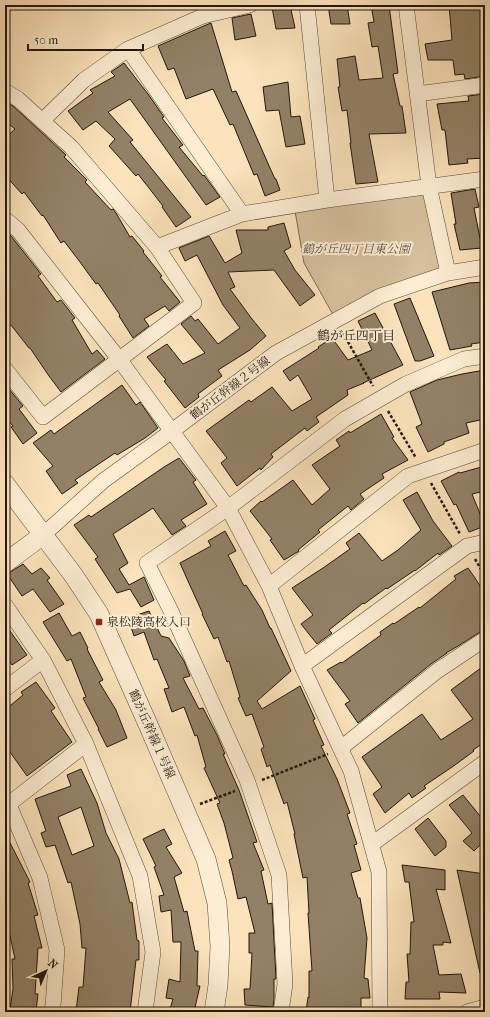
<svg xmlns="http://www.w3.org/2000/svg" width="490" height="1017" viewBox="0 0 490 1017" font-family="'IM FELL French Canon','Noto Serif JP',serif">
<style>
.green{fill:#d7c09d;stroke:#7c6c55}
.building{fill:#938167;stroke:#21170d;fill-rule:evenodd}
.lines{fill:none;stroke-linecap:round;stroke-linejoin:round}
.minor-casing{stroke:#584a38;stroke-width:16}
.tertiary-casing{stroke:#584a38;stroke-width:20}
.path{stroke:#21170d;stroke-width:2.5;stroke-dasharray:3 2;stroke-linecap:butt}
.minor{stroke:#fdedd3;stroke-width:15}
.tertiary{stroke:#fdedd3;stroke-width:19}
.poi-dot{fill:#8f2418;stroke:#fdedd3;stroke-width:1.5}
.labels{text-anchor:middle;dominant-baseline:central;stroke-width:4;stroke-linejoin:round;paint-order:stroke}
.park-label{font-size:12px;font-style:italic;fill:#61523f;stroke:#fdedd3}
.street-label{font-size:12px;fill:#21170d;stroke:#fdedd3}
.poi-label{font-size:12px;fill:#21170d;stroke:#fdedd3;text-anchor:start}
.neighbourhood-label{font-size:13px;fill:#21170d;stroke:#fdedd3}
</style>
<rect width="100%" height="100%" fill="#fce3bb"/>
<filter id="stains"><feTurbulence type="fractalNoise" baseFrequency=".005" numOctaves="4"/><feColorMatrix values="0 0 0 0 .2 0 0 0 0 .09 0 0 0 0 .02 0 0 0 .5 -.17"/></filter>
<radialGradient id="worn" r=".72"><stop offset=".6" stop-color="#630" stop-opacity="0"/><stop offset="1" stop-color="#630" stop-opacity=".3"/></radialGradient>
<path class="green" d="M429,186l19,87 -112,47 -32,-57 -10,-58z"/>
<path class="building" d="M280,5h10l5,23 -19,1 -4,-22z
M328,5h19l3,19h-19z
M371,5h18l9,68 -5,1 7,32h2l4,27 -37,1 9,48 -22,2 -6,-41h1l-4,-33 -5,1 -4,-24h2l-3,-28 18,-3 4,24 24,-2 -5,-32 -6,1 -4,-24 6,-1z
M449,5h36v71l-20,3 -1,-5 -9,1 -2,-15h-25l-3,-16 27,-4z
M251,14l5,22 -21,4 -3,-22z
M211,23l21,69 4,-1 34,77 5,11h1l4,11 -15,6 -8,-22 -3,1 -21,-51 -3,1 -17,-36 -27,10 -12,-31 -6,2 -10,-24 48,-21z
M124,63l24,31 16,23 -2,1 21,27 -4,2 24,29 1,-1 16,22 -14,8 -76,-106 -22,13 25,28 -3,2 61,75 -15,10 -14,-20 1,-1 -25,-32 -2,2 -27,-30 6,-7 -19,-18 -13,9 -15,-19 25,-18 -3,-3 25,-14 -4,-4z
M288,82l3,35 9,-1 5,28 -19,3 -7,-37 -13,1 -3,-24z
M485,94v64l-18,1 1,4 -19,2 -4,-35h-3l-5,-26 32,-3 -1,-5z
M5,102l8,4 52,48 1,1 -2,2 23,23 -2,2 26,28 2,-1 3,4 14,24 2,-1 12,15 -1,1 19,24 -2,1 20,25 -11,9 -4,-5 -21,13 5,7 -16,12 -14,-22 1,-1 -22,-32 -2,1 -16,-22 -16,-21 -3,2 -18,-28 -1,1 -18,-24 -2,2 -17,-19v-37l10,-9 -10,-8z
M475,189l4,18 -5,1 8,40 -22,2 -6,-26h2l-5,-31z
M284,223l7,24 -7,4 11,19 20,25 -15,11 -26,-36 -46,2 7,15 -5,2 22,30 14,17 -16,14 -32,20 4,6 -24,18 1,3 -14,11 -21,-27 2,-1 -19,-23 20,-13 16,20 22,-11 -24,-29 10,-8 4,5 3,-2 20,25 22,-16 -17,-23 -26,-50 -12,6 -6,-13 30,-12 16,27 17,-10 -6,-23h32v-3z
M5,231l6,5 30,38 -3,2 19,26 4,-2 14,18 -3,2 20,34 5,-4 8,9 -44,33 -12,-16 -19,-28h-1l-18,-23 -2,1 -4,-8z
M485,282v60l-14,2 1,2 -22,4 -18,-58 37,-9z
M410,298l24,58 -14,5h-5l-21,-57z
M375,313l28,52 -40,18h1l-17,7 1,5 -32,22 3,5 -12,9 -2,-3 -34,26 2,3 -12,13 -1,-2 -23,18 -16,-23 6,-5 -21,-27 43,-31 2,2 21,-15 20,24 20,-12 -14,-24 -8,6 -7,-10 36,-23 -1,-1 14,-9 16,22 24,-10 -14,-29z
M485,370v49l-19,4 3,10 -25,9v2l-16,8 -12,-25 6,-3 -12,-32 27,-12 25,-6z
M122,385l14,20 4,-3 18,26 -13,10 -28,17 -2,-2 -40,27 3,3 -16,11 -16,-23 7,-5 -20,-23 18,-13 3,4z
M9,389l14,17 -4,3 18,24 -14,11 -12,-17 2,-1 -7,-8 -1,1v-28l1,1z
M381,414l13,23 -2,1 16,22 -26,14 2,4 -24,16 4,5 -13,11 -3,-4 -30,24 2,2 -22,18 1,1 -15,9 -14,-20 2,-1 -22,-28 11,-10 1,1 31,-22 19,25 18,-16 -18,-24 28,-19 -4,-6 13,-9 1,2z
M179,458l17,22 -3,2 14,22 -26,16 5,6 -14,9 -19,-27 -40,26 15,29 -9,6 10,16 15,-8 10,23 -13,7 -11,-18 -13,4 -22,-34 3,-2 -24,-32 15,-10 2,2 73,-50z
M485,466v25l-13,3 13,32 -16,6 -13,-28 -2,1 -13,-24 18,-9 1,1z
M417,492l16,29 19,25 -13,9 -1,-2 -23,18v-1l-28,19 -1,-1 -22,16 -1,-1 -34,27 3,3 -15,11 -16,-20 12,-9 -21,-27 31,-20 27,-19 -4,-6 13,-10 23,28 16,-11 23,-20 -18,-30z
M225,531l11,20 -8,4 16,31 2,-1 16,25 8,18h1l20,43 -34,30 5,8 38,-23 15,33 -2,1 11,25 -3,1 16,33 13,34 -3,1 10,30 -3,1 7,25 -10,3 7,25h2l7,40 -3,40 4,1 2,19h-9v14h-55l2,-15 1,1v-27h3l-4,-58h1l-2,-36 -4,1 -9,-44h1l-8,-32 -3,2 -14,-39 -3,2 -6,-18 3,-2 -12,-33 -6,2 -8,-18 2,-1 -11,-36 -2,1 -9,-25 -4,2 -12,-25h1l-15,-33 -8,-18 31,-17 -3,-5z
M23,564l9,10 9,-6 9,10 -3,2 17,24 -14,8 -17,-23 -11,7 -15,-22z
M468,568l7,10 10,16v36l-5,2 -22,14 -12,7h1l-16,11 -73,59 -13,-19 5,-3 -23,-31 14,-8 1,1 39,-28 -1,-3 13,-9 1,1 25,-17 1,1 36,-29 -2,-3z
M149,611l12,25 8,2 15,23 6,15 -7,2 16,31 4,-1 14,27 8,19h-2l16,36 18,52 -4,1 11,27 -3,1 7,33 4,-1 4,76h-2v20l-1,8 -28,-2 -1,-16h6l2,-36h-3v-20h6l-9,-36 -8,2 -6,-28 -3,-11 4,-2 -9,-35 -7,-19 3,-1 -16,-35 2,-1 -9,-32 -2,1 -11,-29 -12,5 -8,-23 5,-1 -12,-29 -3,1 -10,-28 -10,4 -6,-18z
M59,613l13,23 8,-4 8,16 -1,1 16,31 -4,2 17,28 11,28 -20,9 -9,-18h1l-16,-31 3,-1 -15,-38 -4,2 -24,-39z
M5,624l22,31 -15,10 -7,-11z
M485,665v77l-12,8 1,1 -19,14 -31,21 2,2 -14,10 -3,-5 -24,20 -12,-19 9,-7 -20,-30 60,-43 19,26 32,-21 -22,-29z
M36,682l19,26 -4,3 21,31 -45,34 -22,-31v-35l18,-15 -2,-3z
M81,769l16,34 9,30 13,26 11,44 2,-1 5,38 2,1v19h-3l-6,52h-47l-7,-1 3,-24h4l3,-39h-4l-2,-24 -9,-42 -3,1 -13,-38 -9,2 -5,-14 5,-2 -11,-32 36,-13 -4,-11zM81,807l13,39 -22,9 -14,-38z
M463,795l22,27v26l-4,-4 -7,7 -11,-10 9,-8 -23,-28z
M428,818l18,23v6l-11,9 -20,-27z
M164,829l8,15 -6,3 16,26 -8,4 10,35 3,-1 8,40h3l-1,35h3l-6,26h-25l4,-13 -7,-1 3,-19 11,3 1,-40h-8l-2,-32 -10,2 -2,-16 5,-1 -10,-28 2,-1 -13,-27z
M5,833l25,49 -2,1 10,32 -4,1 8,32h-4l-3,46h3l-2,17 -26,-2 3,-20 -1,-30h3l-6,-28h-4z
M402,865l43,5v20l-9,-1 15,54 -8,-1v3h-10l6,30 22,-1 5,19 -27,-1 1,7h-35l1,-17h3l-2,-28h3l1,-32h3l-5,-40h-4z
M457,870l28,4 -3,24h3v74l-5,1z"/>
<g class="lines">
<defs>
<path id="minor" d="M307,5l20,195
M406,5l23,181 19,87
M5,91l13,8 53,48 86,100 37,56 -151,114 -38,-48
M417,94l68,-9
M42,121l42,-41 44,-31
M242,214l-114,-165 75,-33 47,-11
M5,219l13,11 101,129 109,149 41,78 33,80 49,105 28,101 1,140
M157,247l85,-33 85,-14 158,-21
M43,535l60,-54 69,-50 104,-78 104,-57 68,-23 37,-6
M269,586l139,-110 77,-26
M5,605l38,55 43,84 54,132 13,76 -8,60
M302,666l165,-120 18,-4
M5,689l38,-29
M341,748l96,-77 48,-32
M9,805l31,73 17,72 -4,56 -2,6
M5,807l81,-63
M372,844l113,-82
M281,1012l4,-28 -6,-109 -32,-95 -77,-171 -23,-46 81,-55 117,-89 61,-35 58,-25 21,-3
M467,1012l18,-5"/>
<path id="tertiary" d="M5,484l69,92 25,38 51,115 56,130 11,44 3,43 -2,39 -4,27
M5,563l38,-28"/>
</defs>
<use href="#minor" class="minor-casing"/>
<use href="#tertiary" class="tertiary-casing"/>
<path class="path" d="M343,333l30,53
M388,411l28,47
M431,483l29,51
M475,559l10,17
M262,780l66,-26
M200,804l35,-13"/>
<use href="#minor" class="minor"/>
<use href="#tertiary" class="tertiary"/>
</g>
<rect class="poi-dot" x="95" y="618" width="8" height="8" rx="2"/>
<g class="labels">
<g class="park-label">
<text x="356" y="249">鶴が丘四丁目東公園</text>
</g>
<g class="street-label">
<text transform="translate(230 388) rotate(-37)">鶴が丘幹線２号線</text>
<text transform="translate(152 734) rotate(66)">鶴が丘幹線１号線</text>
</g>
<g class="poi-label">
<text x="107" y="622">泉松陵高校入口</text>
</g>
<g class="neighbourhood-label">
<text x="356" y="335">鶴が丘四丁目</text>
</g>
</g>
<rect width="490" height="1017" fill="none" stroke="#fce3bb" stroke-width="20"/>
<rect x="6" y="6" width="478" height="1005" fill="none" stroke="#21170d" stroke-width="2"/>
<rect x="10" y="10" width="470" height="997" fill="none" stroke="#21170d"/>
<g transform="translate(46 971) rotate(44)" stroke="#fdedd3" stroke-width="3" paint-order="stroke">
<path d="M0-3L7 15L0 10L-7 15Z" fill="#21170d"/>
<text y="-6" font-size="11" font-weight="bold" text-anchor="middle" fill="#21170d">N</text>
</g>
<path d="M28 44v6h115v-6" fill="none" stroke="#21170d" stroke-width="2"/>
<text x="34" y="44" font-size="12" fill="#21170d" stroke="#fdedd3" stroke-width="3" paint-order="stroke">50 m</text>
<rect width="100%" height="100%" filter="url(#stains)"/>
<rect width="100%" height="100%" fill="url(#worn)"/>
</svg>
